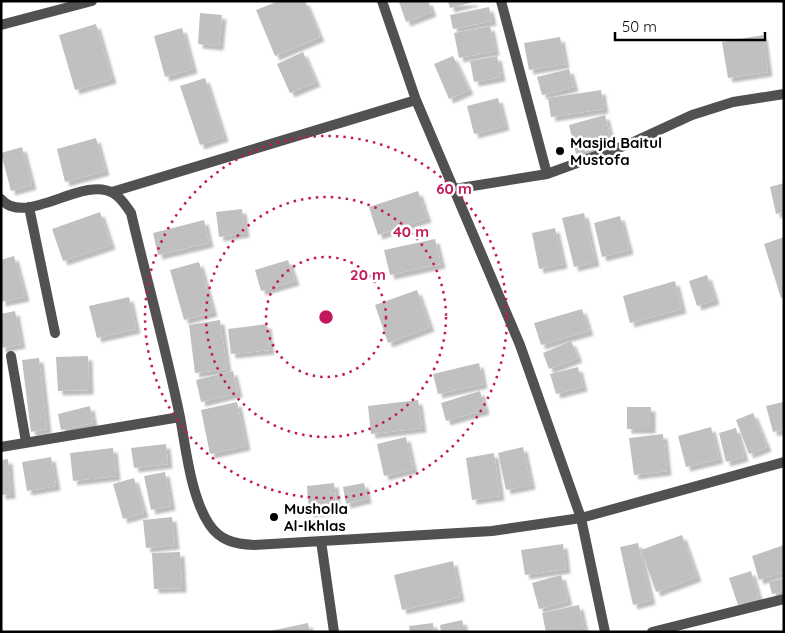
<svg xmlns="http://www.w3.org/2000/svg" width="785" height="633" viewBox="0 0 785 633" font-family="Quicksand,sans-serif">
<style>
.building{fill:#c0c0c0;filter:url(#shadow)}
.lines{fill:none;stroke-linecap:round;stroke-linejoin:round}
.street{stroke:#515151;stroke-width:10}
.ring{fill:none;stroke:#c2185b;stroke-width:2.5;stroke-dasharray:2.5 5}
.poi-dot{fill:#000;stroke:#fff;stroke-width:2}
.labels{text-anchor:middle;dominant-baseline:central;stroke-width:5;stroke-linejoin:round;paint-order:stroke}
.poi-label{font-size:15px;font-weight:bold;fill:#000;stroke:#fff;text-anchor:start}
.centre{fill:#c2185b;stroke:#fff;stroke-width:2.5}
.ring-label{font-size:15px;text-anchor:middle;font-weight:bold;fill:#c2185b;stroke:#fff;stroke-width:5;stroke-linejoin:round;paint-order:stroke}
</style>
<defs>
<filter id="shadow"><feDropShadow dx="4.5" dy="4.5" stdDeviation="1" flood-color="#0004"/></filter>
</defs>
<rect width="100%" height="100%" fill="#fff"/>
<path class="building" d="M279,1h26l15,36 -45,19 -19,-46z
M403,1h25l4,11 -26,10 -7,-20z
M448,1h26v1l-24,6z
M489,7l3,14 -39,8 -3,-14z
M200,13l22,2 -3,31 -21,-2z
M96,24l16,55 -37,11 -16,-55z
M490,26l5,25 -36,7 -5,-25z
M182,28l11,41 -28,8 -11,-41z
M763,35l5,37 -40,6 -6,-36z
M560,37l5,27 -36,6 -5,-27z
M303,52l13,30 -26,11 -13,-29z
M453,56l16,34 -20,9 -15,-35z
M497,56l4,21 -27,5 -4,-21z
M569,69l5,18 -32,8 -5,-18z
M205,78l19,59 -24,8 -20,-59z
M601,90l3,19 -53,8 -3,-19z
M498,98l7,28 -31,8 -7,-28z
M605,115l7,29 -36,10 -7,-29z
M96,138l9,33 -40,11 -8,-33z
M22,147l10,38 -21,6 -10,-38z
M784,183v29l-8,2 -6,-27z
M418,191l9,27 -49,17 -9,-28z
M242,209l3,24 -26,4 -3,-25z
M100,212l11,33 -48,16 -11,-32z
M584,213l11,49 -21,5 -12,-49z
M620,216l9,34 -27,7 -8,-34z
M204,220l5,23 -51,12 -5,-22z
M555,228l8,36 -24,5 -7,-36z
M784,237v60l-3,1 -17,-54z
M435,239l6,25 -51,11 -6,-25z
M14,256l11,41 -24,5v-42z
M288,260l7,21 -34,10 -6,-21z
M199,262l14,50 -29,8 -14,-50z
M707,275l8,25 -18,6 -8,-25z
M675,281l7,28 -52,14 -7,-27z
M417,290l13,37 -42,16 -13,-38z
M129,297l7,32 -39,9 -8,-32z
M582,309l7,22 -48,14 -7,-22z
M15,311l6,33 -20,4v-34z
M220,320l7,49 -32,4 -6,-48z
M267,324l3,26 -39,4 -3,-25z
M571,341l7,17 -29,11 -6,-16z
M88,356l1,34 -31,1 -2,-34z
M39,358l8,71 -16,3 -9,-72z
M479,363l4,21 -45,10 -5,-20z
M578,367l5,20 -27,7 -6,-20z
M233,371l5,22 -37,9 -5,-22z
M480,391l5,19 -39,11 -5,-18z
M418,400l4,28 -51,6 -3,-28z
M237,402l9,44 -36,8 -9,-44z
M783,402l1,27 -11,3 -7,-26z
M90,406l3,17 -32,7 -3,-16z
M627,407h24v22h-24z
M753,413l14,34 -18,7 -13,-34z
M711,427l8,32 -33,8 -8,-31z
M736,428l8,29 -18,5 -7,-29z
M663,434l4,37 -33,4 -5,-37z
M406,437l7,32 -29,7 -7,-32z
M166,444l2,20 -34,4 -3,-20z
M523,447l8,38 -25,5 -8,-37z
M113,448l3,28 -43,5 -3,-28z
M494,453l6,43 -28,4 -6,-42z
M51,457l5,29 -29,5 -5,-29z
M8,459l3,35 -10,1v-35z
M165,472l6,34 -20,4 -7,-34z
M134,478l10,35 -21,6 -10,-35z
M334,483l3,27 -28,3 -2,-27z
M364,483l3,16 -21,5 -3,-17z
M172,517l3,28 -29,3 -3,-28z
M682,535l15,42 -41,15 -15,-42z
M638,543l13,57 -18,5 -13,-58z
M563,544l3,25 -41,6 -4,-25z
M784,545v27l-25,8 -7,-24z
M180,552l2,36 -28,1 -2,-36z
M453,561l7,36 -58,13 -8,-35z
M751,571l8,28 -21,6 -9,-27z
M561,575l7,26 -29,8 -7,-26z
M784,578v13l-12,3 -3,-12z
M579,605l6,27h-39l-4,-19z
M462,620l3,12h-24l-1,-7z
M308,623l2,9h-39l-1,-1z
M433,623l1,9h-24l-1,-6z"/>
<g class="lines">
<path class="street" d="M382,1l34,99
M501,1l46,173
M1,25l91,-24
M454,189l93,-15 82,-30 63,-29 41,-13 51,-8
M112,192l304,-92 104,245 61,173 24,114
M1,199c24,29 82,-24 112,-6 8,4 13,13 18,20 16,68 35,136 49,204 6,32 11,80 29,107 11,17 26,20 45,21l238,-14 89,-13 203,-56
M29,207l26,126
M11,356l15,86
M1,447l179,-30
M321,541l13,91
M652,632l132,-33"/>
</g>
<g class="ring">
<circle cx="326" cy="317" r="60"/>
<circle cx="326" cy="317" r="120"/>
<circle cx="326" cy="317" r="181"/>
</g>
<g class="poi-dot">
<circle cx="560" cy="151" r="5"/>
<circle cx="274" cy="517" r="5"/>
</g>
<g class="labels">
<g class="poi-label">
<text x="570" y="142">Masjid Baitul<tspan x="570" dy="17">Mustofa</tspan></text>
<text x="284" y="508">Musholla<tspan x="284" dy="17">Al-Ikhlas</tspan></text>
</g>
</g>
<circle cx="326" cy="317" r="8" class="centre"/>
<g class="ring-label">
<text x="454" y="194">60 m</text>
<text x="411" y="237">40 m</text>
<text x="368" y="280">20 m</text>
</g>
<rect width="785" height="633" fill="none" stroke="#000000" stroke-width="5"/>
<path d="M615 32v8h150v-8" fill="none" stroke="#000000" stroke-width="2.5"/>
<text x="622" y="32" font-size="15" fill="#000000" stroke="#ffffff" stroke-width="4" paint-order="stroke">50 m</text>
</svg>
